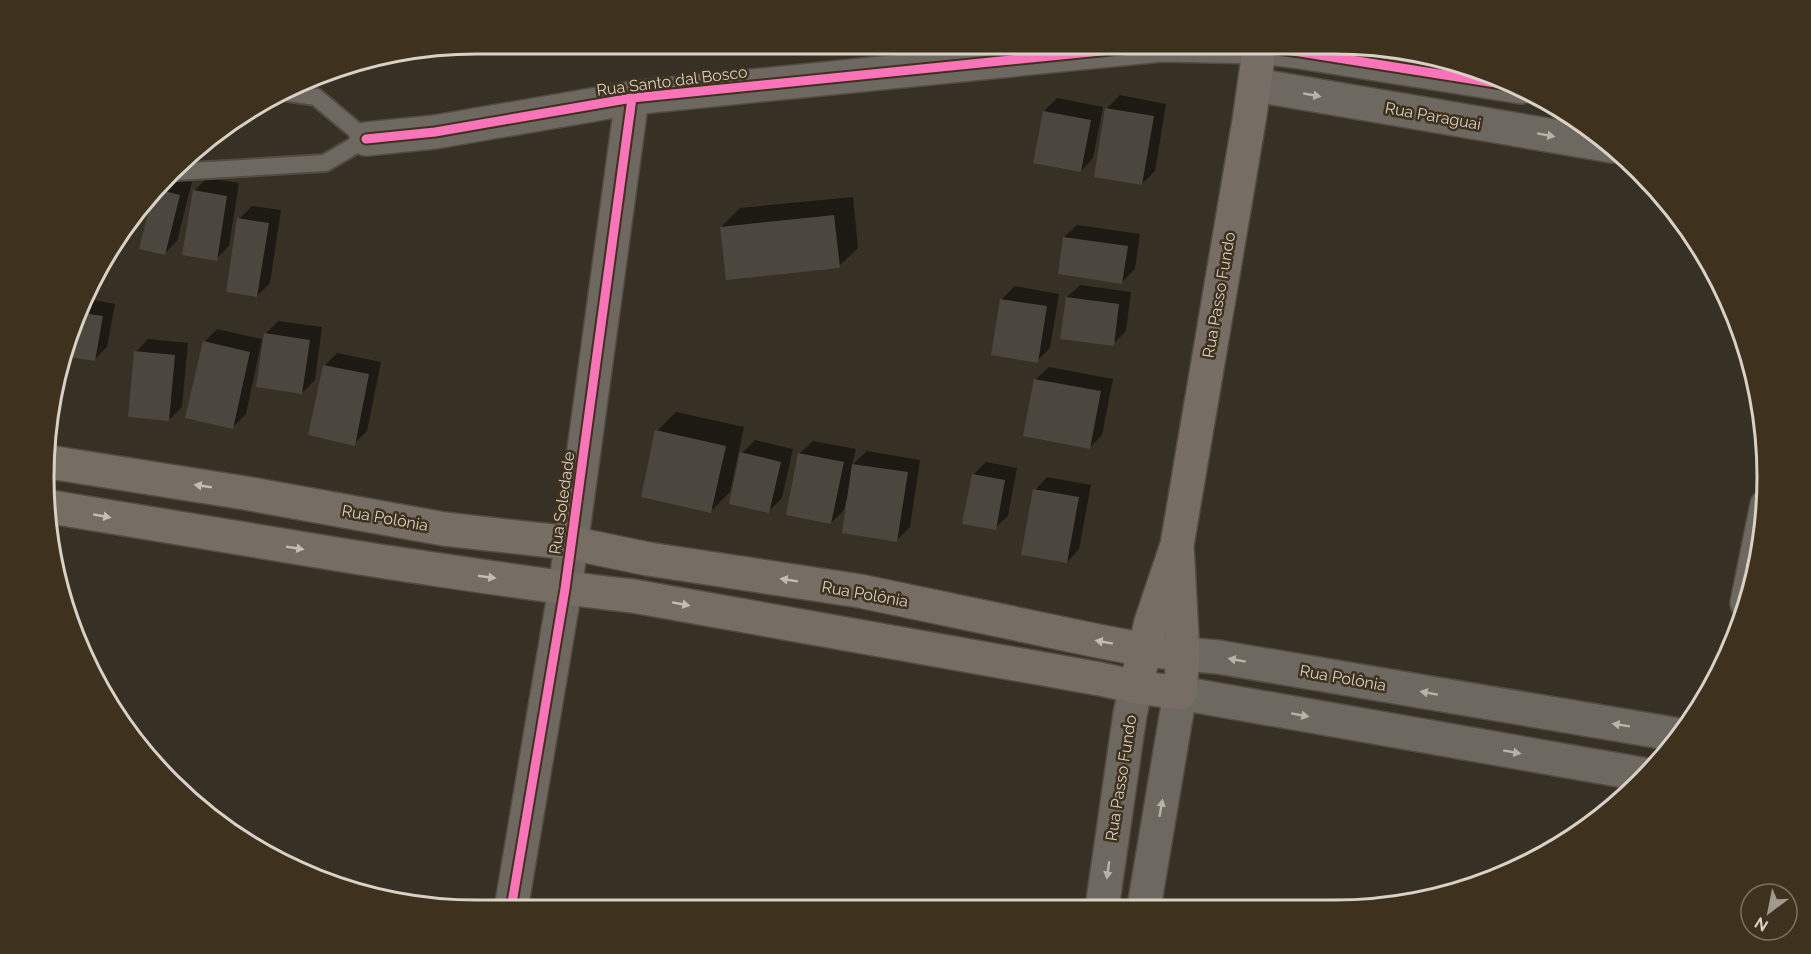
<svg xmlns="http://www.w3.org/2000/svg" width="1811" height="954" viewBox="0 0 1811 954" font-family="Raleway,sans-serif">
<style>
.shadow{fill:#0007}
.building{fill:#4b473e}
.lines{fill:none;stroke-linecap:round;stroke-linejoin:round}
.service-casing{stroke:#524c42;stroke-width:20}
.minor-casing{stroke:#524c42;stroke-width:36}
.tertiary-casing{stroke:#524c42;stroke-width:36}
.secondary-casing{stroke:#524c42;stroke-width:36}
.service{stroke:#6d6860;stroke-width:16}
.minor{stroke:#6d6860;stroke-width:33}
.tertiary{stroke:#6d6860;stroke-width:33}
.secondary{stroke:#766d64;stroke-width:33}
.cycleway-casing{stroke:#3e321e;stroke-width:13}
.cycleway{stroke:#fb73b8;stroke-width:9}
.oneway{fill:#b9b2a7}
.oneway2{fill:#c5bdb2}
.labels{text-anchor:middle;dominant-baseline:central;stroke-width:5;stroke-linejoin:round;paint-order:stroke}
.street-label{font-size:16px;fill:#d9d1c5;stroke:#3e321e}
.rim{fill:none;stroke:#d9d1c5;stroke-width:3}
</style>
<rect width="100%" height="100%" fill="#373025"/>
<path class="shadow" d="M1120,95l46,9 -11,67 -13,13 -47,-8 12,-68z
M1057,98l46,9 -10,51 -12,13 -37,-60z
M172,177l20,5 -15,59 -13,13 -10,-58z
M207,178l32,5 -10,63 -13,13 -22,-68z
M853,197l5,51 -19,18 -118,-39 19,-19z
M252,206l29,4 -11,73 -13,13 -18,-77z
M1077,225l63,9 -5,35 -13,13 -58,-45z
M106,259l-5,24 -11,11z
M1080,285l51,7 -5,39 -13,13 -46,-47z
M1015,286l44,8 -9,54 -13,13 -35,-62z
M88,299l27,5 -8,43 -13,13 -31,-6z
M278,321l44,6 -7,53 -13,13 -37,-59z
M217,329l45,10 -16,75 -13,13 -29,-85z
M148,339l40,4 -6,64 -13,13 -33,-68z
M337,353l44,9 -14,69 -13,13 -29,-79z
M1049,367l64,12 -11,56 -13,13 -53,-69z
M676,412l68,15 -14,65 -19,19 -54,-80z
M755,440l38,9 -11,49 -13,13 -27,-58z
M813,441l43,8 -4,16 15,-14 53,9 -10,67 -13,13 -49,-40h-2l-2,10 -13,13 -31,-70z
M986,462l31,6 -9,48 -13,12 -22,-53z
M1047,477l44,8 -12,64 -12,13 -32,-72z"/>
<path class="building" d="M1105,108l49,8 -12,69 -48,-8z
M1043,111l48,9 -10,52 -48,-9z
M160,190l20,5 -15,60 -26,-6 13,-51z
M193,190l34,6 -10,65 -35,-6z
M834,215l6,53 -114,12 -6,-53z
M237,218l32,5 -12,74 -31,-5z
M1063,237l65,9 -6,38 -64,-10z
M1066,297l53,7 -5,42 -54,-7z
M1000,299l47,7 -9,57 -47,-8z
M82,313l21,3 -8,45 -33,-5z
M264,333l46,7 -8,54 -46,-7z
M203,341l47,11 -17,77 -48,-11z
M134,351l41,4 -6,66 -41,-4z
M323,365l46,9 -14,72 -47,-11z
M1034,379l67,12 -11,58 -67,-13z
M655,430l71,16 -15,67 -70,-16z
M740,452l41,10 -12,51 -40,-9z
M798,453l46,9 -13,62 -45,-9z
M852,464l56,8 -11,70 -55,-9z
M972,474l33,6 -9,50 -34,-6z
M1033,489l46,8 -12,66 -46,-8z"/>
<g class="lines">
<defs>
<path id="service" d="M176,172l149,-9 41,-24 -50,-42 -28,-4"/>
<path id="minor" d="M1255,85l357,61
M366,139l69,-7 197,-34 529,-53 99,2 40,5 221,35
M1747,603l20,-98
M1183,654l35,3 461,78
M1180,693l467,82
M511,909l54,-320 67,-491"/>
<path id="tertiary" d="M1144,907l36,-214
M1102,908l28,-194 6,-27"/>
<path id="secondary" d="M49,462l196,31 199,36 127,14 77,16 212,32 238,50 47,9 38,4
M45,506c113,19 227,38 341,56 82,12 164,25 247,34l467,83 36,8 44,6 3,-39 -6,-109
M1140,669l11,-47 26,-77 72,-424 11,-77"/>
</defs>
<use href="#service" class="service-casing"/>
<use href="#minor" class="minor-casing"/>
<use href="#tertiary" class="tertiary-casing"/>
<use href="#secondary" class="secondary-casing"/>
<use href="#service" class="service"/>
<use href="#minor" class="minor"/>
<use href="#tertiary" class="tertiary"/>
<use href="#secondary" class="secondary"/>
<defs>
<path id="cycleway" d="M366,139l69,-7 197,-34 529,-53 99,2 40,5 221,35
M511,909l54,-320 67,-491"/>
</defs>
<use href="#cycleway" class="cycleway-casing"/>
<use href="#cycleway" class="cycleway"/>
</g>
<defs><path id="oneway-solid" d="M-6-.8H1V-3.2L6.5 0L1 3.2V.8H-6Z" transform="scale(1.5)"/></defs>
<g class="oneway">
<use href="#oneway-solid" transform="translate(1312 95) rotate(10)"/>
<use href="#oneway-solid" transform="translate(1546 135) rotate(10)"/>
<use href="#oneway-solid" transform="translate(1237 660) rotate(-170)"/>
<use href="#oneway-solid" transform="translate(1429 693) rotate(-170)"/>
<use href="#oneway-solid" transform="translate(1300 715) rotate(10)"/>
<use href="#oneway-solid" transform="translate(1621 725) rotate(-171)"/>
<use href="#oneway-solid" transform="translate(1512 752) rotate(10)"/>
<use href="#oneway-solid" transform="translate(1161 808) rotate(-80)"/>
<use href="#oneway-solid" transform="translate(1108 870) rotate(98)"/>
</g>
<g class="oneway2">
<use href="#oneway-solid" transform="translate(203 486) rotate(-171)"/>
<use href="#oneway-solid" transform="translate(102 516) rotate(10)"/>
<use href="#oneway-solid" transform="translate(295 548) rotate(9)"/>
<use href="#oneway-solid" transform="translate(487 577) rotate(8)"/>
<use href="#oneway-solid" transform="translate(789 580) rotate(-171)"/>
<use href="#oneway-solid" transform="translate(681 604) rotate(10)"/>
<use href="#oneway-solid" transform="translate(1104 642) rotate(-170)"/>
</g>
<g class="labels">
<g class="street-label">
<text transform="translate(672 81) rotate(-7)">Rua Santo dal Bosco</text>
<text transform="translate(1433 116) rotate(10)">Rua Paraguai</text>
<text transform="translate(1219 295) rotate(-80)">Rua Passo Fundo</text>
<text transform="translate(562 503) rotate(-82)">Rua Soledade</text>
<text transform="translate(385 518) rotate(10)">Rua Polônia</text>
<text transform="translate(865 594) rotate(10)">Rua Polônia</text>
<text transform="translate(1343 678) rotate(10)">Rua Polônia</text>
<text transform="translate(1121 778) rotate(-81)">Rua Passo Fundo</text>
</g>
</g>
<path d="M0 0H1811V954H0ZM477 54H1334A423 423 0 0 1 1757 477V477A423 423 0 0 1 1334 900H477A423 423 0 0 1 54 477V477A423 423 0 0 1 477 54Z" fill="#3e321e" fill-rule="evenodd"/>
<path class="rim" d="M477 54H1334A423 423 0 0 1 1757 477V477A423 423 0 0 1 1334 900H477A423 423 0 0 1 54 477V477A423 423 0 0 1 477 54Z"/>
<g transform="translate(1769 912) rotate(212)"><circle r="28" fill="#3e321e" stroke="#7c7261" stroke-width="1.5"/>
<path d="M0-4.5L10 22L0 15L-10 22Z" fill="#a0998d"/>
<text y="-9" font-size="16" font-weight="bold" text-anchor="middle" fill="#d9d1c5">N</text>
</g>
</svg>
